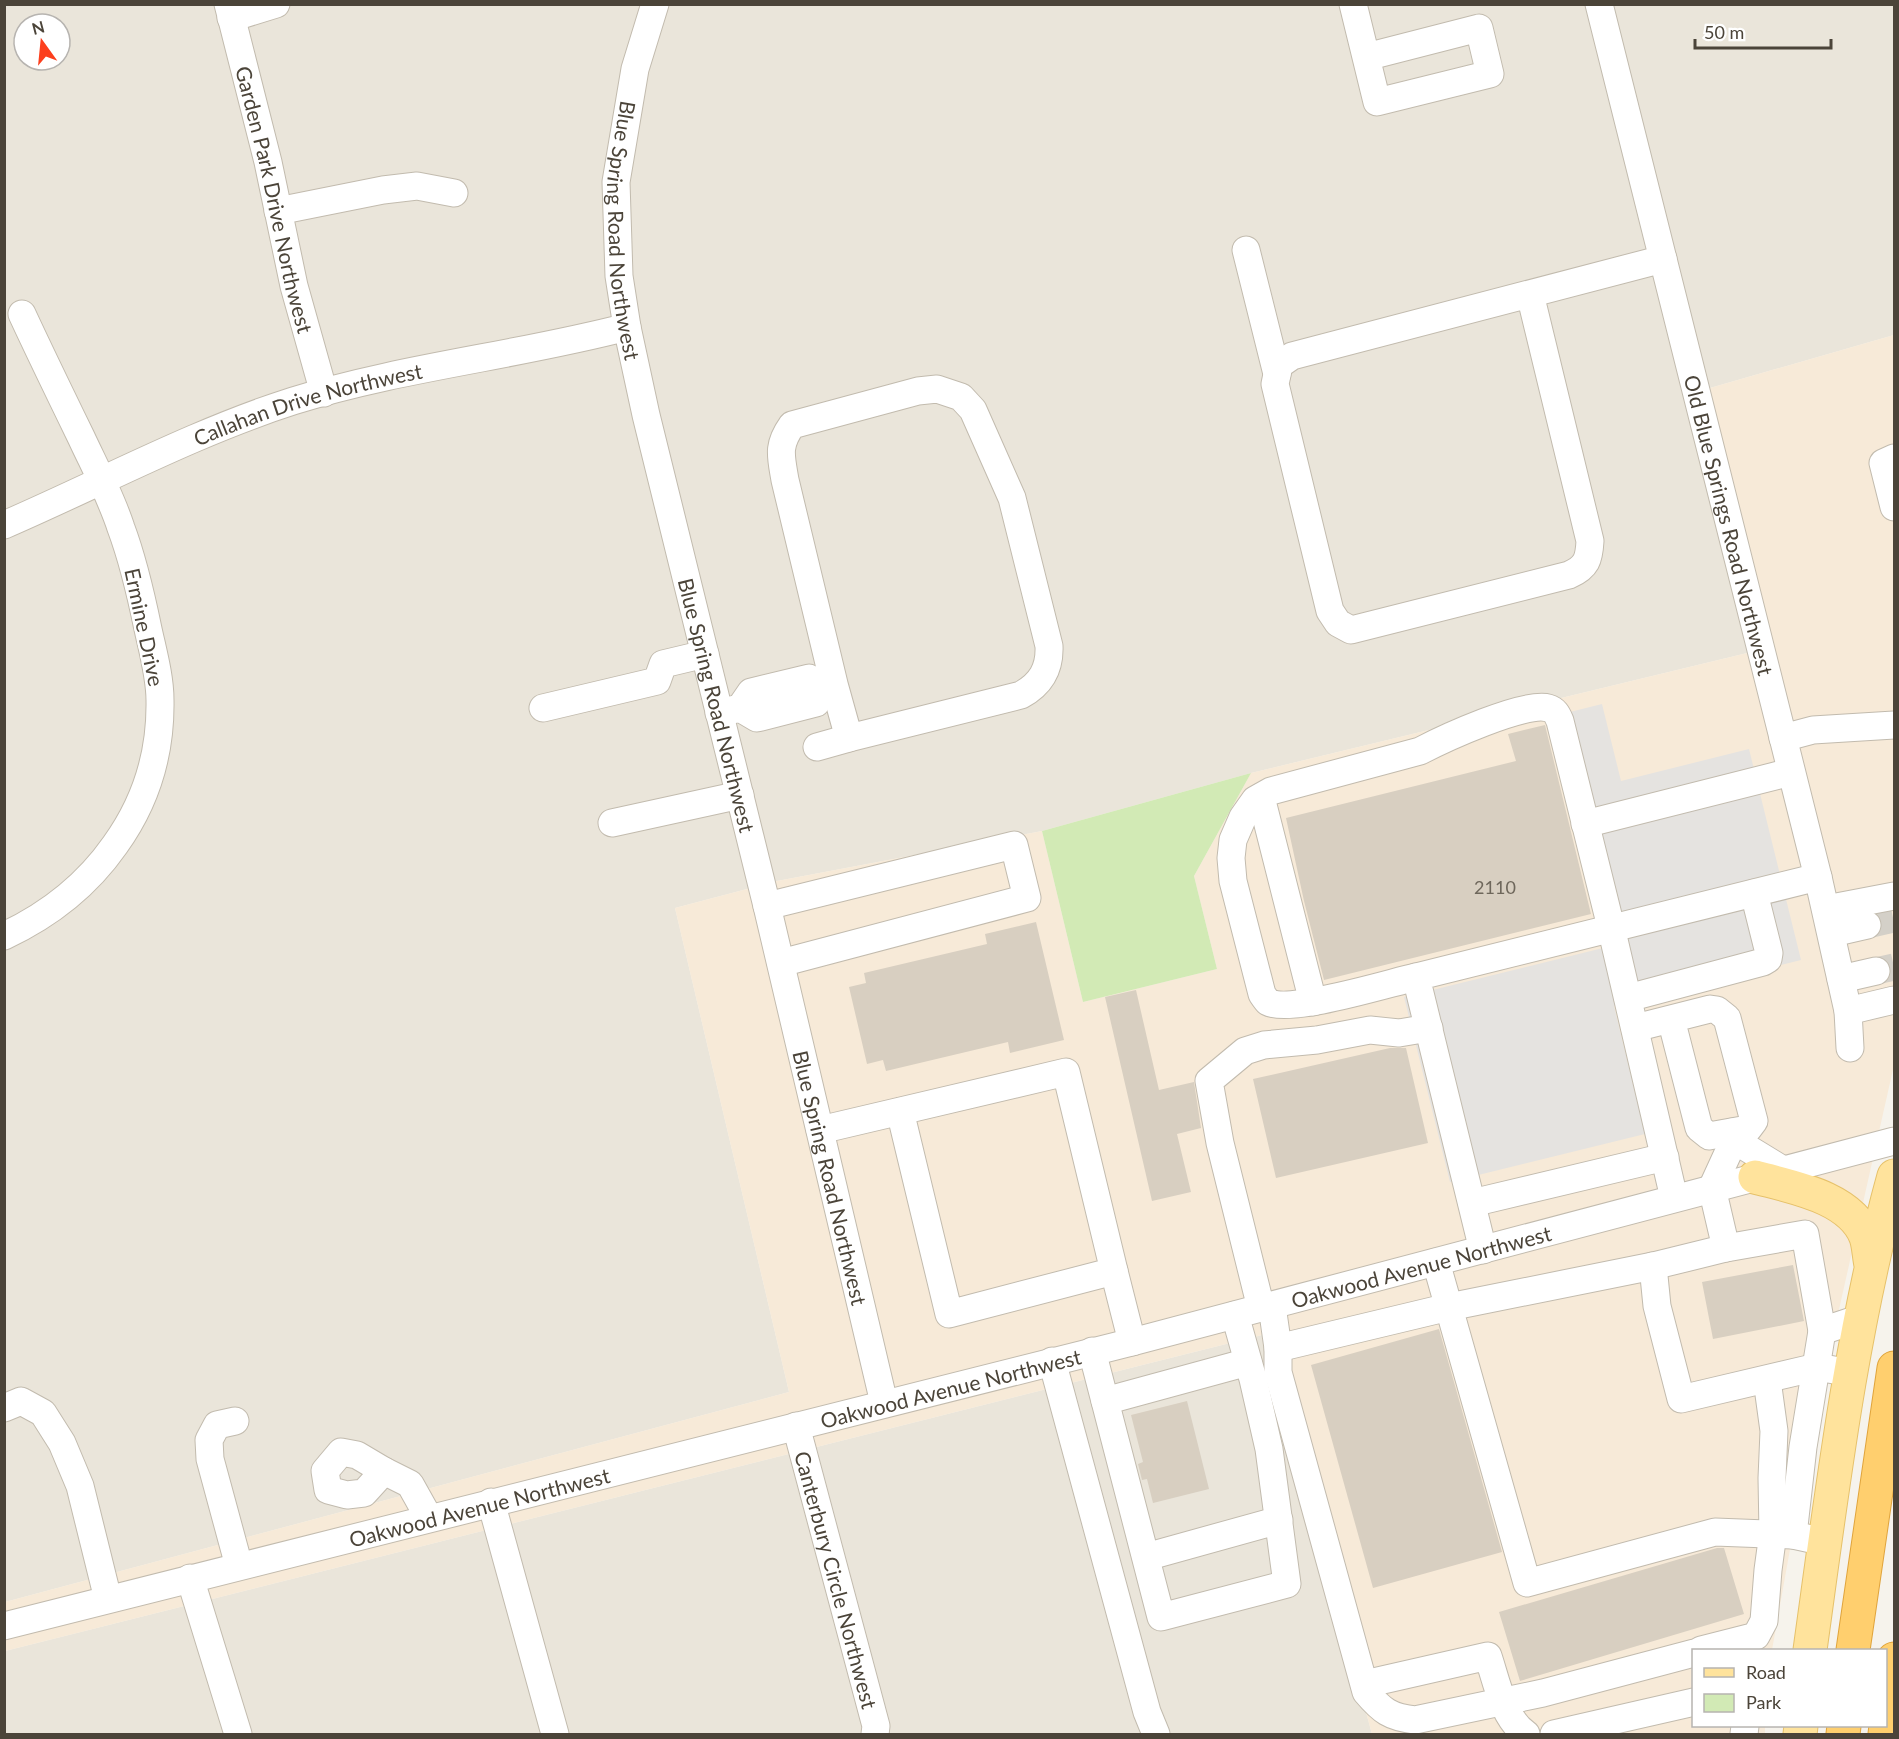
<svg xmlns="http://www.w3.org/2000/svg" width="1899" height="1739" viewBox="0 0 1899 1739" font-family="Lato,sans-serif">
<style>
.residential{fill:#eae5da;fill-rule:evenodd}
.commercial{fill:#f7ead8}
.green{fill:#d2eab5}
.parking{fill:#e5e3e0}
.building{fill:#d8cfc1}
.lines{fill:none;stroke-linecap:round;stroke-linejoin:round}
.minor-tunnel{stroke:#d4d0c8;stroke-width:27;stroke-dasharray:27 14;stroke-linecap:butt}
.minor-casing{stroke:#c2bbae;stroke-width:29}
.major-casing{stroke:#e6c16a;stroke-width:35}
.highway-casing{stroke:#e0a43c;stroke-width:35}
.minor{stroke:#fff;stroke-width:27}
.major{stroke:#ffe39c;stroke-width:33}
.highway{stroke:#ffcf6e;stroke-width:33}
.labels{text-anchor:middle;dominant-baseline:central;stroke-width:4.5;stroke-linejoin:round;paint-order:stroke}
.number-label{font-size:18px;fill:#6e675b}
.street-label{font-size:21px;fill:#4b4439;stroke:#fff}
</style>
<rect width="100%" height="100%" fill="#f6f3ec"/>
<path class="residential" d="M5,5h1889v330l-184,53 62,259 -521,126 -209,58 -265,50 -102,27 114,484 -784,210zM24,24h36v36h-36z
M1262,1335l110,399h-1367v-83z"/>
<path class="commercial" d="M1894,335v730l-85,378 -37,207h-78v76h71v8h-393l-110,-399 -1257,316v-49l784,-210 -114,-484 102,-27 265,-50 41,171 134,-33 -23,-93 57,-103 521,-126 -62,-259z"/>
<path class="green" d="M1251,773l-57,103 23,93 -134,33 -41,-171z"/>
<path class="parking" d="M1602,704l19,77 128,-32 52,211 -187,46 31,128 -195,48 -46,-185 203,-50 -57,-230z"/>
<path class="building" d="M1545,725l46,189 -267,66 -20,-79 -18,-83 230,-57 -8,-27z
M1036,922l28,118 -54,13 -2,-11 -122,29 -3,-11 -16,4 -18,-77 17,-4 -2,-10 123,-29 -2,-10z
M1136,990l23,100 35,-8 7,46 -24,6 14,58 -39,9 -47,-204z
M1390,1048h16l22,95 -152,35 -23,-99z
M1793,1265l11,56 -91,18 -11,-57z
M1439,1329l63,223 -129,36 -62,-223z
M1187,1401l22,88 -56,14 -6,-24 -5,1 -4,-16 5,-2 -12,-47z
M1717,1548h7l20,66 -224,67 -21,-69z"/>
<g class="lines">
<path class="minor-tunnel" d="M1867,925l27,-6
M1876,971l18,-4"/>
<defs>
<g id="minor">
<path id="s1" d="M228,4l40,158 26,124 30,107"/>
<path id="s2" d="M655,4l-20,65 -19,113 3,94 8,51 19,88 121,491 117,497"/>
<path d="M1353,4l24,98 113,-28 -11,-46 -113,29"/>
<path id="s3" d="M1599,4l219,873 30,134 2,37"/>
<path d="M231,18l45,-14"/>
<path d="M278,211l105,-21 34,-4 37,7"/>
<path d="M1246,250l31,124"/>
<path d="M1530,294l60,247c-1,18 -3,26 -21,34l-218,55 -13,-7 -8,-12 -55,-227 4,-19 13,-9 371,-97"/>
<path d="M1894,458l-11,5 11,44"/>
<path id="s4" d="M4,525c97,-42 189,-92 289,-124 109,-34 223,-45 334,-74"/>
<path d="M822,686l12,-2 -49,-204c-4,-24 -8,-34 7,-55l126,-34 19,-2 24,8 12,13 39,88 37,148c1,23 -8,38 -28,49l-172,43 -15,-54"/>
<path d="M543,708l114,-27 6,-17 42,-10"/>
<path d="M719,713l21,-5 11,-16 58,-14 13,8 -6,17 -59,15 -17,-10"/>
<path d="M1783,738l30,-8 81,-5"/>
<path d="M817,747l32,-9"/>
<path d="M1261,797l52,205"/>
<path d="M612,823l128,-28"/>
<path d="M1585,824l206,-52"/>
<path d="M767,906l247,-61 13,53 -246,65"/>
<path d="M1826,909l68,-13"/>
<path d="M1832,933l35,-8"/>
<path d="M4,936c45,-21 83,-51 111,-91 31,-43 46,-91 45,-145 0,-23 -7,-48 -12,-71 -7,-34 -15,-69 -27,-101 -10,-31 -26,-61 -40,-91 -20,-41 -40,-82 -59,-123"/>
<path d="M1416,977c-27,6 -126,37 -148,25 -2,-2 -4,-5 -6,-8l-29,-113 -2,-23 2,-18 10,-23 12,-17 16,-9 149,-40c23,-12 105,-50 128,-43 7,2 9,6 12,13l51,206 63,271"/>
<path d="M1841,979l35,-8"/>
<path d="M1628,998l135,-36 5,-3 1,-6 -15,-60"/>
<path d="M1848,1011l46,-11"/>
<path d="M1635,1028l75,-19 7,1 10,8 27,103 -6,8 -39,7 -10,-8 -28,-109"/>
<path d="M820,1130l246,-58 48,199 -165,43 -49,-203"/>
<path d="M1734,1140l49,30"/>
<path d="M1472,1203l193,-46"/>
<path d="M1726,1248l79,-14 17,97"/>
<path d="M1483,1250l-67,-273 402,-100"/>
<path d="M1436,1262l91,321 188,-51 78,3 32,7"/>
<path d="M1653,1266l4,40 24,93 136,-32 34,6"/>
<path d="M1114,1271l18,71"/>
<path d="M1272,1306l6,42v24l88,320c16,19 24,25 49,28l128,-27 151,-40"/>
<path d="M1261,1308l-41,-165 -11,-62 36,-30 19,-6 53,-5 53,-10 29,3 30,-5"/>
<path d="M1278,1348l171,-41 204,-41 73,-18 -14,-60 22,-48 -2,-8"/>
<path d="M1092,1351l69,266 126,-33 -18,-135 -16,-70 -18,-64"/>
<path d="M1052,1361l95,351 9,22"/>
<path d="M1105,1401l143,-39"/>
<path d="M4,1408l17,-7 22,12 19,30 18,43 28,113"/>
<path d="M235,1421l-18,4 -8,15 1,19 29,107"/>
<path id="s5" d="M796,1426l80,300 -1,8"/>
<path d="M341,1452l16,3 27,16 -20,22 -17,2 -19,-5 -3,-19z"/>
<path d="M384,1471l26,13 19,34"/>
<path d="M491,1502l64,232"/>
<path d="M1793,1535l10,-88 19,-116 39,-13"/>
<path d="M1146,1557l133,-37"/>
<path d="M190,1578l48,156"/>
<path id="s6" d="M4,1626l1128,-284 762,-201"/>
<path d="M1701,1650l55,-14 8,-15 4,-51 5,-37 -1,-55 2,-47 -7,-51"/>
<path d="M1365,1684l123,-28c9,27 15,62 38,78"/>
<path d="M1554,1734l140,-32"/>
<path d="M1744,1734l1,-8"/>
</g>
<path id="major" d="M1755,1177c37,10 96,20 111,60 3,9 3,19 5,28
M1810,1650c22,-158 41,-319 84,-474
M1800,1734l1,-8"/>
<path id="highway" d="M1853,1650l41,-282
M1843,1734l1,-8
M1885,1734l9,-75"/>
</defs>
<use href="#minor" class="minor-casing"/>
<use href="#major" class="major-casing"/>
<use href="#highway" class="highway-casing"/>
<use href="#minor" class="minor"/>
<use href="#major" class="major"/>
<use href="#highway" class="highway"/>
</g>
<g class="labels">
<g class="number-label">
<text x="1495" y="887">2110</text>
</g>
<g class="street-label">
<text stroke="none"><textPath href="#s1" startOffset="201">Garden Park Drive Northwest</textPath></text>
<text stroke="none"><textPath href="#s2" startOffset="231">Blue Spring Road Northwest</textPath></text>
<text stroke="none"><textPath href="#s4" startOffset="328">Callahan Drive Northwest</textPath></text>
<text stroke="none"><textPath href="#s3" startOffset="537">Old Blue Springs Road Northwest</textPath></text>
<text transform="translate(145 627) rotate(78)">Ermine Drive</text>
<text stroke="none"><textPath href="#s2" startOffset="717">Blue Spring Road Northwest</textPath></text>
<text stroke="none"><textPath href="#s2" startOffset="1203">Blue Spring Road Northwest</textPath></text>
<text stroke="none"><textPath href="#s6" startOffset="1462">Oakwood Avenue Northwest</textPath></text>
<text stroke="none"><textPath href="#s6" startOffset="976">Oakwood Avenue Northwest</textPath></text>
<text stroke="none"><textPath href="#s6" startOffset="490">Oakwood Avenue Northwest</textPath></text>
<text stroke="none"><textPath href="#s5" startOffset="159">Canterbury Circle Northwest</textPath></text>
</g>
</g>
<rect width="1899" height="1739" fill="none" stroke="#4b4439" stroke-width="12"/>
<rect x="1692" y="1649" width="195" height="78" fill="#ffffff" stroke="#b7b4b0" stroke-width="1.5"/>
<rect x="1704" y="1668" width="30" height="9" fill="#ffe39c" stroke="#b7b4b0" stroke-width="1.5"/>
<text x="1746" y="1679" font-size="18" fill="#4b4439">Road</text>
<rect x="1704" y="1694" width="30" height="18" fill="#d2eab5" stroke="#b7b4b0" stroke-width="1.5"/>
<text x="1746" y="1709" font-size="18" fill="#4b4439">Park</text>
<g transform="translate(42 42) rotate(345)"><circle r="28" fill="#ffffff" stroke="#b7b4b0" stroke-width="1.5"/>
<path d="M0-4.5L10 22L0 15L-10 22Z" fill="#fc3f1d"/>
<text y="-9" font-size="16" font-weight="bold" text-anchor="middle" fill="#4b4439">N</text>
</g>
<path d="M1695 39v9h136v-9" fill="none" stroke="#4b4439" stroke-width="3"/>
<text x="1704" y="39" font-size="18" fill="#4b4439" stroke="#ffffff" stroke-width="4.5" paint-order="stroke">50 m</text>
</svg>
